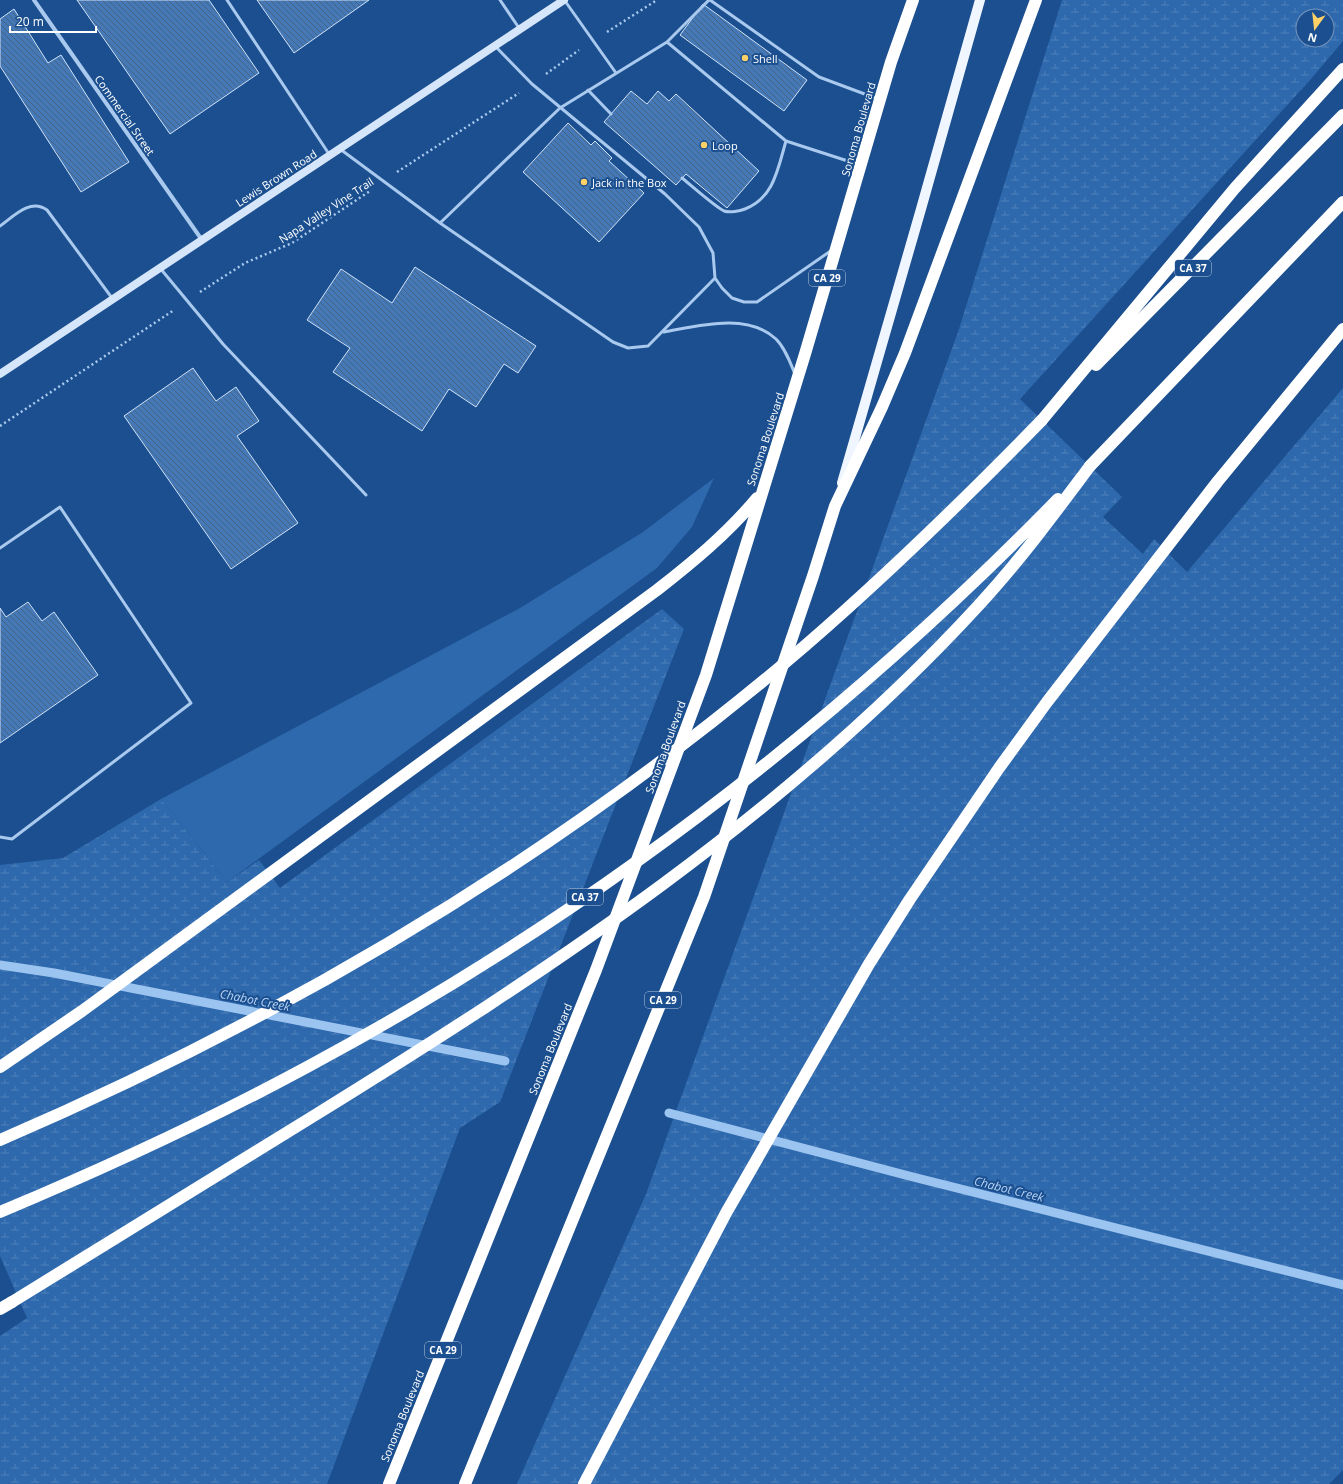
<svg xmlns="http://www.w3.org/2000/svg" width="1343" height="1484" viewBox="0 0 1343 1484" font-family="'Open Sans',sans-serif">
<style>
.green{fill:#2e69ad}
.wetland{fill:url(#wetland-marsh);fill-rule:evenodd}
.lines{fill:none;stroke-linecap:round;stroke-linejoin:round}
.stream{stroke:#9cc4f0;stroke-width:9}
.building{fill:url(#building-back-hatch);stroke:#cfe3fa}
.path{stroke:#a9c9ee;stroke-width:2.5;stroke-dasharray:2 3;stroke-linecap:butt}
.lane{stroke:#a9c9ee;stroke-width:3}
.street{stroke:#a9c9ee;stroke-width:4}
.secondary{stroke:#d6e6fa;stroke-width:8}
.primary{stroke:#f0f6ff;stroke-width:10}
.highway{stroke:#fff;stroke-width:12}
.highway-bridge{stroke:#fff;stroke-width:12}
.poi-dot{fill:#ffd166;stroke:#1b4f8f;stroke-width:1.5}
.labels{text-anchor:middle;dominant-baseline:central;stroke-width:4;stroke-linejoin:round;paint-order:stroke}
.shield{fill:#1b4f8f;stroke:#bbcadd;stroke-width:1}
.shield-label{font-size:10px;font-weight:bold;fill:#fff}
.poi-label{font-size:11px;fill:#fff;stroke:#1b4f8f;text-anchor:start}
.street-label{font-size:11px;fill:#fff;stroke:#1b4f8f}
.water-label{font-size:12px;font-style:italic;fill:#b5d3f5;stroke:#1b4f8f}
</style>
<defs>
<pattern id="wetland-marsh" width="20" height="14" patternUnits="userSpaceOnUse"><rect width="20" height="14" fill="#2e69ad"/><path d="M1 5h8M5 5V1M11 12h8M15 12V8" fill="none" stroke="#4d80b9"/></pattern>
<pattern id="building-back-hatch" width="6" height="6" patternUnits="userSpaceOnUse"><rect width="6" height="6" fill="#4478b7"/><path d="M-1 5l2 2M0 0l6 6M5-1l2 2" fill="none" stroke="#486282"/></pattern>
</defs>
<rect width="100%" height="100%" fill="#1b4f8f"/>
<path class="green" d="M714,478l-22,49 -35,41 -430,314 -66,-83 359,-191 123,-76z"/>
<path class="wetland" d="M1062,0h281v41l-32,38 -291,320 102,98 -19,20 40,37 11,-15 33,33 156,-184v1082l-14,14h-812l129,-290 312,-862zM1303,16h24v24h-24z
M662,609l22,20 -184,473 -40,26 -133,356h-327v-148l27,-18 -27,-62v-391l63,-7 98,-59 66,83 32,-22 21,28z"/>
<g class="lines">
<path class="stream" d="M0,965l54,8 451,88
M669,1113l244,64 430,108"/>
</g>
<path class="building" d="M77,0h132l50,73 -89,61z
M257,0h112l-75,53z
M703,4l104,76 -23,31 -104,-76z
M14,9l34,54 13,-8 68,107 -48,30 -81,-126v-47z
M631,91l16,13 11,-13 11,10 7,-7 83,77 -32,37 -41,-34 -10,11 -72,-63z
M568,123l23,22 4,-4 17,17 -3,3 35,32 -45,49 -76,-70z
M415,267l121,79 -18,27 -14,-9 -28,43 -27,-18 -27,42 -89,-59 17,-24 -43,-28 34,-51 51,34z
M193,368l23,33 20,-14 23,34 -22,15 61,87 -67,46 -107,-153z
M28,602l14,19 12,-9 44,63 -98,68v-135l6,9z"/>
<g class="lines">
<path class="path" d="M607,32l50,-32
M546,74l33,-24
M397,172l122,-79
M200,292l45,-29 47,-20 78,-52
M0,426l174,-116"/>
<path class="lane" d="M227,0l102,154
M500,0l19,28
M710,0l109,77 59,22
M565,1l51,72
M667,42l42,-42
M496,47l36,37 133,110 34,33 14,26 2,25 7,10 10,10 12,4h13l75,-52
M588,90l23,24
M340,149l100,74 173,119 15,6 20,-2 67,-68
M682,178c10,8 32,28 42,33 6,2 16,0 21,-2 29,-11 33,-41 41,-68
M440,223l120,-115 107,-66 119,99 71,23
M0,226c14,-10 30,-28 47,-16l65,88
M160,268l63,76 143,151
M664,332c34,-6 83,-20 112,7 9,9 14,23 19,35
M0,548l60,-41 131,196 -179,136 -12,-2"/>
<path class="street" d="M34,0l168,240"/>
<path class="secondary" d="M0,374l564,-374"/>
<path class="primary" d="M842,483l79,-274 59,-209"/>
<path class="highway" d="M1096,365l247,-250
M1042,420l193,-232 108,-119
M1090,466l253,-264
M0,1067l82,-56 575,-421c36,-28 71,-57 100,-92
M0,1309l12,-7
M389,1484l207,-514 110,-295 99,-321 86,-292 22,-62
M465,1484l239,-587 109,-321 22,-70 47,-99 23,-54 131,-353
M584,1484l142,-271 143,-249 41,-65 89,-131 48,-66 171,-221 125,-152"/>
<path class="highway-bridge" d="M0,1140c284,-122 549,-279 786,-478 90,-76 174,-158 256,-242
M0,1212c105,-44 209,-92 309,-146 277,-149 529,-342 749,-567
M12,1302c100,-62 200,-124 300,-185 238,-147 475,-303 666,-511 41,-44 76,-92 112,-140"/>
</g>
<g class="poi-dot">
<circle cx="745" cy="58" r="4"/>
<circle cx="704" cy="145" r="4"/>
<circle cx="584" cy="182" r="4"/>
</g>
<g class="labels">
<g class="shield">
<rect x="1175" y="260" width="36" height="16" rx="3"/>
<rect x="809" y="270" width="36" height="16" rx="3"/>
<rect x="567" y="889" width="36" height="16" rx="3"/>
<rect x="645" y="992" width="36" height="16" rx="3"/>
<rect x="425" y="1342" width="36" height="16" rx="3"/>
</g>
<g class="shield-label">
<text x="1193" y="268">CA 37</text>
<text x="827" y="278">CA 29</text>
<text x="585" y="897">CA 37</text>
<text x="663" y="1000">CA 29</text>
<text x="443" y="1350">CA 29</text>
</g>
<g class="poi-label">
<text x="753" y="58">Shell</text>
<text x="712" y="145">Loop</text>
<text x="592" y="182">Jack in the Box</text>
</g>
<g class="street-label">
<text transform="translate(125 115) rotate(55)">Commercial Street</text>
<text transform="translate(858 129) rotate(-74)">Sonoma Boulevard</text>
<text transform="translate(276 178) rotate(-33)">Lewis Brown Road</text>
<text transform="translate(326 210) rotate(-33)">Napa Valley Vine Trail</text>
<text transform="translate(765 439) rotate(-72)">Sonoma Boulevard</text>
<text transform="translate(665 747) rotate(-70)">Sonoma Boulevard</text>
<text transform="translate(550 1049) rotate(-68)">Sonoma Boulevard</text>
<text transform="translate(402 1416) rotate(-68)">Sonoma Boulevard</text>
</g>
<g class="water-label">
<text transform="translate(255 1000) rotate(11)">Chabot Creek</text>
<text transform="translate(1009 1189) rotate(14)">Chabot Creek</text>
</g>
</g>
<g transform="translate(1315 28) rotate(195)"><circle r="19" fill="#1b4f8f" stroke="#7695bc"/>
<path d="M0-3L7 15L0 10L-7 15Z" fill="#ffd166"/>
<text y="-6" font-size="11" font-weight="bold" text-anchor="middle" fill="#ffffff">N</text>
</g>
<path d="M10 26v6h86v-6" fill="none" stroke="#ffffff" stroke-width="2"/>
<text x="16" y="26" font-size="12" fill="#ffffff" stroke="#1b4f8f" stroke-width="3" paint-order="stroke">20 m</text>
</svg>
